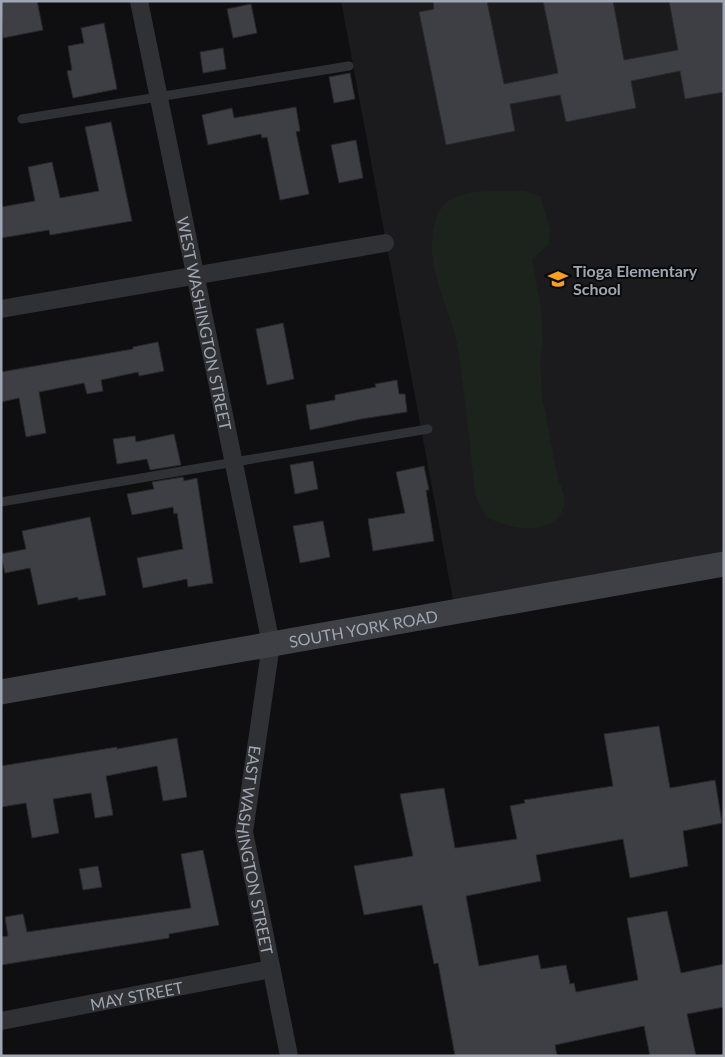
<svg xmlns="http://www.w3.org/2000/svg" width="725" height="1057" viewBox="0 0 725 1057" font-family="Lato,sans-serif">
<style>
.built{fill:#1b1b1d}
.green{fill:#1c231c}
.building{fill:#3e3f44;stroke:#29292d}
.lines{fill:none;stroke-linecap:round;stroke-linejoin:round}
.lane{stroke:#303135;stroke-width:9}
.street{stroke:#303135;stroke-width:18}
.secondary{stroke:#3e4045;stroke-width:25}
.labels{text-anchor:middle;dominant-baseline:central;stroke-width:4;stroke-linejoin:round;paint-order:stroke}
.poi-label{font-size:16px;font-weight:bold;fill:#a0a7b2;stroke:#0a0a0b;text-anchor:start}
.street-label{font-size:16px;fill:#a0a7b2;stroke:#0a0a0b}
</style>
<rect width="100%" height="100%" fill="#0f0f11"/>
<path class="built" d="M341,1h383v556l-270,48z"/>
<path class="green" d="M525,191l16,6 9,32 -1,15 -17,15 9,49 2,33 -3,18 2,36 16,85c14,24 5,44 -23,48 -15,2 -33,-4 -47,-10l-10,-15 -3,-10c-5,-47 -10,-93 -16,-139 -5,-35 -25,-68 -27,-103 -1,-12 2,-34 10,-44 17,-21 58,-15 83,-16z"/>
<path class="building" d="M1,1h36l6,29 -40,8z
M433,1h54l17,83 54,-11 -15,-72h70l11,59 54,-10 -9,-49h55v91l-39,7 -5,-28 -49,10 5,27 -70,14 -6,-27 -50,9 5,27 -69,14 -27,-133 15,-3z
M251,4l6,29 -24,5 -6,-29z
M104,23l13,66 -44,9 -6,-27 5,-1 -4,-24 16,-3 -3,-15z
M223,48l3,21 -23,4 -3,-21z
M350,73l5,26 -21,4 -5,-26z
M296,107l4,24 -4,1 13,62 -29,6 -13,-63 -5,1 -1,-4 -53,11 -6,-30 30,-7 2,10z
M111,122l21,99 -82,14 -1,-5 -48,8v-31l34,-6 -7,-34 24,-5 8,36 39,-7 -14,-64z
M356,140l7,38 -24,5 -8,-38z
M283,323l11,56 -27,6 -11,-56z
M158,342l6,29 -25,5 -1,-4 -37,8 2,11 -16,3 -3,-11 -45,9 7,41 -20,4 -7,-39 -18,4v-30l132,-23v-2z
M397,380l2,14h6l2,18 -46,7 -51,11 -4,-25 29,-5v-5l41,-8 -1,-3z
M174,434l7,31 -31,5 -3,-11 -30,5 -4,-25 22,-3 1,6z
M313,461l5,28 -23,5 -5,-29z
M424,466l5,24h-3l8,51 -61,10 -5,-32 37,-6 -9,-41z
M183,477l1,4 13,-3 16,105 -25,4 -1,-8 -44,9 -6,-30 46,-9 -6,-36 -3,1 -1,-7 -41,8 -5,-21 27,-5 -2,-7z
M90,517l16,78 -28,5v-3l-40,8 -8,-37 -25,5 -4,-19 25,-5 -4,-18z
M323,521l7,36 -30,6 -7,-37z
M659,726l11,62 45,-8 7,43 -39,8 5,35 -58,12 -7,-39 -87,16 5,26 -75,15 13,70 59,-11 3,14 25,-4 4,19 4,-1 2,9 62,-12 -11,-62 40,-7 14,62 43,-9v43l-37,7 9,42h-46l-6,-30 -89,19 2,11h-102l-17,-93 -4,1 -12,-59 -58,10 -10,-49 59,-10 -13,-62 44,-6 11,60 62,-9 -7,-33 15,-3 -1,-3 89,-14 -9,-52z
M177,738l10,59 -24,4 -6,-35 -51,10 7,39 -18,3 -4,-25 -38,6 6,34 -27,5 -6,-35 -25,4v-41l116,-19v2z
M203,850l16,75 -50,9v4l-168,27v-28l7,-1 -3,-19 18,-3 4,18 164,-24 -10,-54z
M98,866l4,21 -19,3 -4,-21z"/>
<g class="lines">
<path class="lane" d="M22,119l327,-53
M1,502l427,-73"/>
<g class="street">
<path id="s1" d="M139,1l132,643 -27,188 45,224"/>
<path d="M1,309l384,-66"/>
<path id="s2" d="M1,1021l270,-52"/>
</g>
<path class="secondary" id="s3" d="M1,692l723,-128"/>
</g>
<defs>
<symbol id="school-bare" viewBox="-9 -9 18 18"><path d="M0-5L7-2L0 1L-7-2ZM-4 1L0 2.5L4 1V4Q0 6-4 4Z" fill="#f3a024" stroke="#0a0a0b" stroke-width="2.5" paint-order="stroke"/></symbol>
</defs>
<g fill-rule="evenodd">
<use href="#school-bare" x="544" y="265" width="28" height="28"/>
</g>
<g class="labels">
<g class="poi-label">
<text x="573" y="270">Tioga Elementary<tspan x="573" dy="18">School</tspan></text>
</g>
<g class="street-label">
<text stroke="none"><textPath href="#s1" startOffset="329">WEST WASHINGTON STREET</textPath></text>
<text stroke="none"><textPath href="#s3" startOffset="368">SOUTH YORK ROAD</textPath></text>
<text stroke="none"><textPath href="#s1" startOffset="865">EAST WASHINGTON STREET</textPath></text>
<text stroke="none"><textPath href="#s2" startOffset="138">MAY STREET</textPath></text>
</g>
</g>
<rect width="725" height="1057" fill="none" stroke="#a0a7b2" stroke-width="5"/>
</svg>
